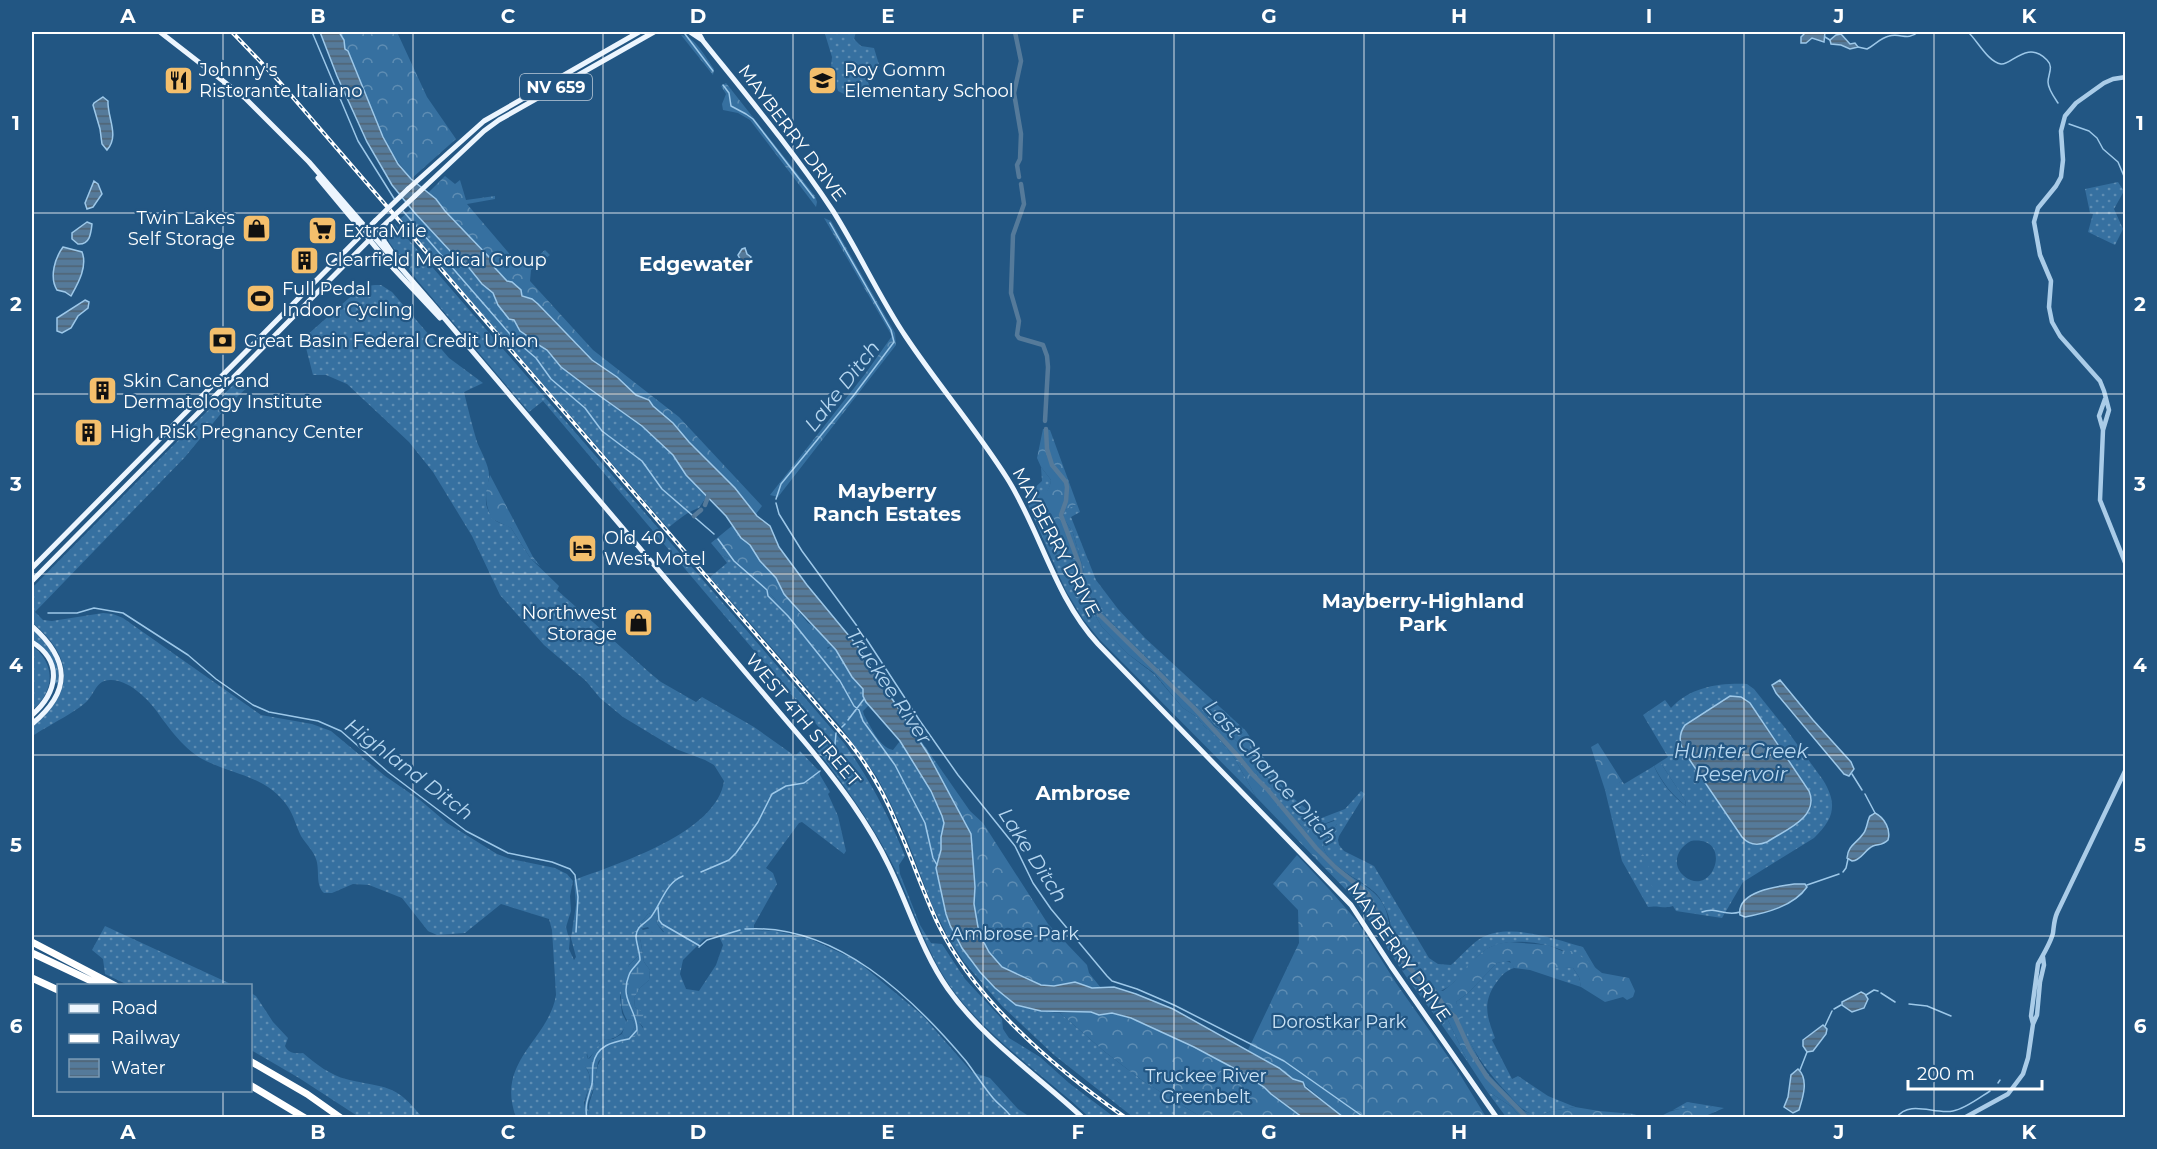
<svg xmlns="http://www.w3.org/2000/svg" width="2157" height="1149" viewBox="0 0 2157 1149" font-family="Montserrat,sans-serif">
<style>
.grass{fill:url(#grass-dots);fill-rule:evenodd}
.forest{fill:url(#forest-crowns)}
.wetland{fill:url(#wetland-marsh)}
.water{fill:url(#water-rules);stroke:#9dc8e9;stroke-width:1.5}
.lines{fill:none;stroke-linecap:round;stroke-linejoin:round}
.stream{stroke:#9dc8e9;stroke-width:1.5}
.canal{stroke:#557a9a;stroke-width:4.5}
.minor{stroke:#aacce8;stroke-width:4.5}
.major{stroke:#ecf5fe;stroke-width:5}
.highway{stroke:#fff;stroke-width:7}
.rail-casing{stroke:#fff;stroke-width:4}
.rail{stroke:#225683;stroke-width:1.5;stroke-dasharray:4.5;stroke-linecap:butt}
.major-bridge{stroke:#ecf5fe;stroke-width:5}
.grid{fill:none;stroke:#fff;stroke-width:1.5;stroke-opacity:0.55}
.labels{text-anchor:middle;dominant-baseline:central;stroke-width:4.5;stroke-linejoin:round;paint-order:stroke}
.shield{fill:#225683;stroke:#bdccda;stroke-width:1.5}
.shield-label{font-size:16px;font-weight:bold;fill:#fff}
.poi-label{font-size:18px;fill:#fff;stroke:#225683;text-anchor:start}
.street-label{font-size:18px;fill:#fff;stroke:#225683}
.park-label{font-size:18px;fill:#cde4f6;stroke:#225683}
.neighbourhood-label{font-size:20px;font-weight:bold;fill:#fff;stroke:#225683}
.water-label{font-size:20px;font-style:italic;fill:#b5d6f0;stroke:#225683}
.neatline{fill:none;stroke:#fff;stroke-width:2}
.grid-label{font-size:20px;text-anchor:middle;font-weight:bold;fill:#fff}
</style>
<defs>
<pattern id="grass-dots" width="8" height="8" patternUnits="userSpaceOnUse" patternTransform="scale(1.5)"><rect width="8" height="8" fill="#3670a0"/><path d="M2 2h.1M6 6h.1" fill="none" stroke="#5e8db3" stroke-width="1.8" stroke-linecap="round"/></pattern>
<pattern id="forest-crowns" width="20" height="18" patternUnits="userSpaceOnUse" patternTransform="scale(1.5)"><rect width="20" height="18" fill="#3670a0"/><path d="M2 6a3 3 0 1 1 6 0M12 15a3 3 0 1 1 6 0" fill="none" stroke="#5e8db3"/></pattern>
<pattern id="wetland-marsh" width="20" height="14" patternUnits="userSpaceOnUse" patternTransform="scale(1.5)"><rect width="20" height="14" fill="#3670a0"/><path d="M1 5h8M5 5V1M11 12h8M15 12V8" fill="none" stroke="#5e8db3"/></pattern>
<pattern id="water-rules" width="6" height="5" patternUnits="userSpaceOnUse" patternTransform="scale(1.5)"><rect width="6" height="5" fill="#557a9a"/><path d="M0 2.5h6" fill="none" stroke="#506373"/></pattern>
</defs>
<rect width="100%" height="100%" fill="#225683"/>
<path class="grass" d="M827,32h29l-2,7 7,7 13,2 6,20 -14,6 4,15 -24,6 -8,-4 -7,-23 1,-11 -7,-23z
M2118,182l6,9 -10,18 9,20 -8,16 -27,-13 5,-18 -3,-1 -5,-24z
M411,209l41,44 10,6 20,25 11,9 10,20 11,7 6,11 6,4 3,4 18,11 9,10 34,29 52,37 31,29 13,20 21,21 -8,12c-11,3 -22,13 -31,20l-268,-309z
M395,224l449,519c25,35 45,73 61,113l-6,9 1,9 20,51 11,18 11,1 23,35 37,40 1,10 6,9 31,19 29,26 45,34h-25c-45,-42 -103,-80 -139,-131 -24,-35 -36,-77 -54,-115 -22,-45 -50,-84 -80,-122l12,-11 -285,-337 -14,11 -112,-132 -28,-38 -2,-9z
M375,285h6l11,7 57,66 34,25 -19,9c4,17 8,33 13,50 4,10 13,25 12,35 -1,16 -8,24 3,40 4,7 13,6 19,11l20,31 28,27 -2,4 93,83 11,9 35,20 6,-5 52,30 41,29 5,-5 20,21v3l10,17 -2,2 10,22 8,35 -2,3 -42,-32 -3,1 -33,45 7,5 4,11 -23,41v5l22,1 34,8 46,21 66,55 50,57 18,6 28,31 12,8h-439c-6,-12 2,-19 3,-31 2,-15 4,-27 15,-38 10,-11 24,-2 34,-21l-4,-5 2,-10 -6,-5 -1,-9 6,-10 9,-8 1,-10 -6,-8 -4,-25 -3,-6 1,25 -9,9 -9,32 2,16 5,10c-6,14 -13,17 -28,17l1,6 -12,13 -1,-6 -2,13 4,8 1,10 -6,18v15h-68c-21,-56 33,-77 40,-122l-4,-65 -3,-11 -48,-15 -36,29 -28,2 -9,-4 -26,-33 -33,-13 -16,-1 -21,9h-8c-9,-8 -4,-23 -8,-34 -3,-9 -10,-15 -15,-23 -5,-10 -7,-20 -13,-29 -20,-30 -53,-32 -82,-46 -22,-11 -37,-33 -51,-52 -9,-12 -28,-30 -45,-29 -13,0 -15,12 -22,20 -7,9 -42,27 -54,35l-2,-8c44,-36 42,-69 0,-105v-34l204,-206 14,3 -22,20 -43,52 -150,155 8,8 9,1 51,-8 10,1 10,4 138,97 51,9 19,7 54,45 35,24 27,23 50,31 14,5 44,9 12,6 6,7 -3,15 1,15 -5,16 2,8 2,3 -1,11 5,11 2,-3 -5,-19 5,-33 -2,-25c43,-16 143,-47 150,-99l-10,-16 -9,-5 -29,-11 -53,-32 -23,-19 -14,-17 -42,-36 -44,-50 -28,-59 -39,-64 -24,-30 -62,-58 -21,-9h-13l-8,-31 1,-8 51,-45 9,-5zM651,913l5,3 1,8 7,8 -12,1 -1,-5 -8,2 -5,-4 10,-12zM718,934l5,11 -7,20 -17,26 -13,-2 -6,-15 3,-14 21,-21z
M1041,467l10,13c-1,10 -6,15 -13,20l13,14 21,46 5,24 25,43 26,27 26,20 29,34 14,9 7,9 17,15 14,18 21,38 -157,-158 -16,-20 -17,-28 -40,-91 1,-5 15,-14z
M1077,504l3,8 -9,5 25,63 22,29 27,29 101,93 41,62 32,26 26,-10 16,-18 4,3 -26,42 -1,4 1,5 5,6 30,15 55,92 9,6 13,1c9,-8 22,-23 32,-28 27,-14 72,2 100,10l13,22c-23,-21 -84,-39 -112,-18 -14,11 -28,35 -44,40 -22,-14 -43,-33 -49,-59 -1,-5 0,-10 -2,-14 -1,-6 -7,-16 -10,-21 -13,-17 -54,-29 -56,-53l14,-20 -3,-4 -26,10 -15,-11 -33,-38 -7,-18 -8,-14 -14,-13 -17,-11 -10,-13 -24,-18 -15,-19 -41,-39 -28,-31 -11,-18 -2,-19 -10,-35 -10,-16 2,-7z
M721,555l10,4 9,7 34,32 20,23 34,28 3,-3 5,4 16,27 11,12 6,16 -6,6 1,4c7,12 15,32 29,35l7,-9 31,50 11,25 2,7 -3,14v13l-5,18 14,57 22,38 23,25 21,17 25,6 19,2 45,39 38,29 58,36h-68l-79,-62 -52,-49 -38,-44 -15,-23 -17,-34 -26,-68 -16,-35 -13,-25 -36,-50 -131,-150 17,-14z
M32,629c16,16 29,30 26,55l-3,-1 -1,-15 -22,-28z
M32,646c24,17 23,46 0,64z
M1747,684l7,5 32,40 37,51c15,24 11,39 -9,58l-71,44 -21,36 -46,-7 -3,-5c-8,3 -16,-1 -25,1l-26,-46 -17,-71 17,-9 2,3 30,-18c7,16 18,30 32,40l-1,-6 -25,-38 8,-5 -25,-42 22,-15 6,8c20,-21 47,-25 76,-24zM1730,696l20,7 59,88c2,4 4,9 3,14 -3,12 -41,39 -54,40 -5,0 -9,-2 -14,-5l-59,-87c-6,-10 -6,-18 0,-28zM1691,841c44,-6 22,59 -7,35 -13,-11 -7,-28 7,-35z
M105,926l128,59 -103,1 -25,-12 -2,-15 -11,-9z
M1505,961l7,2 2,5c-9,3 -13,8 -18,15 -14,20 -9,34 -1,55l-3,2 20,39 6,-3 30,20 27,11 -24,4 -12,5c-14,-2 -21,-11 -30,-21 -18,-19 -33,-38 -43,-62 -4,-10 -6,-21 -10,-31l12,-9 29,-30z
M1557,966l16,2 6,9 2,10 -27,-9 -1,-9z
M1409,981l22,14 4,13 -2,5z
M251,993l5,3 17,26 15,16 -3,8c3,7 10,8 18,7 11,10 29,23 43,26 40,10 48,3 76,38h-63l-60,-39 -48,-28z
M1441,1014h3l2,2 23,48 -32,-46z
M1486,1090l26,17 8,10h-14z
M1687,1102l25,4 -8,4 -17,-2 -14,2z"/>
<path class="forest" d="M339,32h58l30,65 29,42 -45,40 -24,-32 -25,-57 -14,-39 -3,-2 -1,-9z
M681,35c14,1 25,23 33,34l-1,6z
M726,83l89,113 2,6 -1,5 -66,-87 -12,-7 -15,-3 -1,-6 4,-10 -5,-8z
M445,176l10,8 5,-4 6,20 29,-4v3l-28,5 51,60 12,-1 15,-13 5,5 -19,15 -1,11 63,69 86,67 83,89 -6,8 -39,-45 -64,-63 -4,-6 -13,-5 -19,-18 -25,-17 -54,-56 -6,-5 -10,-3 -27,-28 -2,-5 -48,-52 -9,-12 -8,-6z
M824,218l7,3 64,112 1,12 -118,152 -8,-2 95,-121 27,-38z
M1043,429l7,1 27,74 -12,6 -2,7 10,16 10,35 2,19 11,18 28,31 41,39 15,19 24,18 10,14 17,10 14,13 6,8 9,24 33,38 15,11 29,-10v4l-14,20c2,23 42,37 55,53 9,10 10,21 12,33 4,22 16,32 31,45 6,6 13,14 22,16l11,-9 14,-17 18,-16 11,-5 12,-2 39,3 14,6h9l7,3 24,19 27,5 6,13 -2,6 -6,3 -4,-3 -18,5 -24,-15 -2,-10 -6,-9 -18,-1 -1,11 -24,-8 -16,-2 -4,-7 -13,2 -29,30 -12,9 5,10 6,23 12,25 10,15 35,36 15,5 12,-5 24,-4 24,4 35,3 7,3h-121l-8,-10 -26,-17 -17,-26 -23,-48 -2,-2 -7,4 -4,-5 2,-5 -4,-13 -22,-14 -55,-83 -98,-101 -21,-38 -14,-18 -17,-15 -7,-9 -14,-9 -29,-35 -26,-19 -26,-27 -25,-43 -5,-24 -21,-46 -4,-5 -10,-3 -1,-2c5,-9 14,-12 15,-24l-10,-13 -4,-9z
M490,475l43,82 7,9 -9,-7 -20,-31 -19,-9c-8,-17 -7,-27 -2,-44z
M733,525l13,17 4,3 10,16 16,17 8,16 24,29 12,7 11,16 -9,4 -15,-10 -33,-42 -43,-39 -10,-4 -10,-12z
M903,715l67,96 13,12 65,101 39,41 2,8 12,15h-9l-17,-6 -21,4 -13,-1 -21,-8 -18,-10 -13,-15 -10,-19 -5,-29 1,-17 -4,-53 -43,-80z
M1598,743l24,38 -9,6 -8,3 -14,-43z
M1660,762l25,38 1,6c-14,-11 -24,-24 -32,-40z
M1643,854l12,28v7c-8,-6 -11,-22 -14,-33z
M1297,855l32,34 28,32 39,62 60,85 30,49h-143l-44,-37 -6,-1 -14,-11 -31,-18 51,-107 -1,-33 -25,-26z
M651,913l5,3 1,8 9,12 -4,2 -8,-3 -6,-8 -8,2 -2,-3 10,-12z
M1091,1012l8,3 12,-2 30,9 77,38 46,27 7,7 31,23h-101l-58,-36 -38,-29 -45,-39z
M632,1019l3,7 -5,10 -5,2 -3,-4 5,-14z
M1712,1106l12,2 -21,9h-43c9,-6 16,-8 28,-9 10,-1 14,4 24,-2z"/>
<path class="wetland" d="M635,931h2l3,6 4,25 6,8 -1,10 -9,8 -6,10 1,9 9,7 -5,8 5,8 -15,11 -19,6 -12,15 -4,25 -6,16v6l3,8h-7c-3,-17 17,-44 -4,-53l5,-12 3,7 2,-1 10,-15h-3l2,-3 14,-1 9,-5 3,4 5,-2 5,-10 -3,-7 -5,1c-10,-15 -6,-37 1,-53 2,-4 7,-7 10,-11l-1,-10 -6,-8z"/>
<path class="water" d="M320,32h19l5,8 1,9 3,2 35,86 15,27 13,15 25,20 9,12 44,46 6,11 12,13 5,1 9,8 1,6 10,3 6,5 54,56 25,17 19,18 13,5 4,6 20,17 16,19 46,46 22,28 13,10 9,21 28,38 52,63 69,106 43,80 4,53 -1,17 5,29 10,19 13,15 39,18 13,1 21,-4 17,6 22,-1 22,7 37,15 106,59 14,11 10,3 2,5 38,30h-41l-31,-23 -7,-7 -23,-15 -47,-25 -63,-29 -19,-5 -13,2 -8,-3 -50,-1 -25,-6 -21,-17 -15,-16 -18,-24 -12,-23 -4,-11 -10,-46 5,-18v-13l3,-14 -2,-7 -11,-25 -31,-50 -34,-39 -3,-6v-7l-11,-12 -16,-27 -44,-47 -8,-9 -8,-16 -16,-17 -10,-16 -9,-7 -15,-22 -40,-41 -13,-20 -31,-29 -52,-37 -29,-22 -14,-17 -18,-11 -3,-4 -6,-4 -6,-11 -5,-1 -11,-14 -5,-12 -11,-9 -20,-25 -10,-6 -38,-41 -22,-27 -25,-43 -30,-66z
M1806,32h19l-1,10 -12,-4 -6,5h-5v-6z
M1841,34l9,10 5,-1 3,4 -8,2 -9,-4 -10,-1 -1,-4 6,-5z
M103,97l5,4c-1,16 12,35 -1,49l-5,-6 -2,-15 -7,-24 1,-2z
M94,181l4,3 4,10 -9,13 -6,2 -2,-6z
M87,222l5,2c-1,9 -2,21 -14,20l-6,-5v-6z
M63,247l19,5c6,15 -5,33 -11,44l-6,-4 -8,-2c-8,-13 -2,-32 6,-43z
M745,248l2,6 4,3 -3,9 -7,-5 -3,-6 4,-6z
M85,300l4,2 -1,6 -10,8 -7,12 -9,5 -5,-2v-13z
M1780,680l33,40 38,42 3,7 -5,7 -5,-2 -68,-81 -4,-8z
M1730,696l11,1 9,6 59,88c11,26 -24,39 -42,51 -10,4 -18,3 -25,-5l-57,-84c-6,-9 -7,-18 0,-28z
M1875,813c10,5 16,17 13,27 -5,5 -8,4 -15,6 -9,4 -11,14 -21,15l-5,-3c1,-13 10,-15 16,-24 4,-4 4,-13 7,-18z
M1795,884h10l2,3c-13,19 -41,26 -62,30l-5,-2c-4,-24 39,-29 55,-31z
M1861,992l4,2 3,5 -4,9 -12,4 -10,-7v-3z
M1823,1025l4,4 -1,5 -13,17 -6,1 -4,-6v-6z
M1798,1069c11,10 5,28 1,41l-6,3 -9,-6 4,-10 3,-22z"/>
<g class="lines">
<path class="stream" d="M312,32l46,109 37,59
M1968,32c9,8 20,30 33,32 10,2 26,-25 46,-4 7,7 1,14 1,22 0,7 6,15 10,21
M685,34l28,37
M1825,37l5,3
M1858,47l9,2c8,-4 13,-11 22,-13 12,-3 19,5 29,-4
M723,85l6,8 2,13 15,8 7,5 61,79
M2069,124l20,7 8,7 6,11 15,13 8,19
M403,211l113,130 20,17 15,21 34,29 17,23 40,30 20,28 52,45
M776,499l5,-15 73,-89 40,-53 -3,-12 -61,-107
M776,503l3,11 23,37 63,86 55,84 38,54 57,71 18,37 18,26 56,67 5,5 25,8 37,16 110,56 81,57
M32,538v18
M718,539l16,22 33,29 1,6 20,20 52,65 14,25 5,4 4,11 32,44 30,58 8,35 4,7
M48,613h29l17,-5 29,5 65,42 28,24 37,26 16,7 49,9 23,10 47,41 78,59 42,22 44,9 18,7 5,6 3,22 -2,35
M848,720l16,-21
M842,727l3,-3
M831,760l3,-5 2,-22
M1852,774l10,16
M1865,794l10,19
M701,872l28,-12 7,-7 22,-31 14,-28 14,-8 18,-3 16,-12
M1843,872l3,-4 2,-9
M1807,885l32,-11
M658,907l1,13 3,4 38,22
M1702,912c15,-6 22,5 38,0
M745,929c91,-6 167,68 221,132 9,12 17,25 27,37 6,7 14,12 19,20
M699,947l8,-7 33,-10
M1881,993l14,9
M1866,995l8,-5 4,1
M1909,1004l18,2 24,10
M1834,1009l7,-4
M1825,1026l7,-15
M1800,1070l7,-18
M1998,1083l2,-3
M587,1118c-3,-13 2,-22 5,-34 1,-7 0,-13 1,-19 3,-20 20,-23 36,-26l8,-9c0,-21 -18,-30 -8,-55 2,-6 8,-10 11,-15 0,-8 -4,-17 -4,-24 1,-11 9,-12 15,-19 10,-13 15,-35 32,-41
M1896,1118c14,-19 38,-3 57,-7 12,-2 26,-13 37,-20"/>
<path class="canal" d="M1015,32l6,29 -7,32 7,41 -1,25 -3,6 2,12
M1021,184l3,20 -11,31 -2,58 8,28 -2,14 2,3 24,7 4,11 1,11 -3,54
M1046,429l1,20 5,16 14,17 1,5 -1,14 -5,14 18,49 4,26 16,24 95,94 42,46 17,21 15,15 48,58 19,19 33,27 32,64 7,8 27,25 12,18 9,8 15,33 17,27 40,41
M705,505l4,-11
M694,516l7,-6"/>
<path class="minor" d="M2126,77l-13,2 -9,4 -28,20 -11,13 -4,15 2,29 -2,17 -5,9 -18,22 -4,14 6,33 11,26 -2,26 3,15 8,14 40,45 4,10 5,19 -6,20 -3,70 26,65
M2103,430l-4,-14 6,-17
M2033,1024l-2,-8 7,-52c5,-9 13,-22 15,-31 1,-8 1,-13 4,-20l69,-144
M1964,1118l44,-24 15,-20 5,-16 5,-34 4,-9 3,-33 4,-17 -1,-8"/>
<path class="major" d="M160,32l85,66 64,64 125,144 374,440c31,38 60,76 81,120 20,41 33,86 59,123 36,51 90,87 135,129
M690,32l12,8
M698,32l5,9c45,56 91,111 130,170 26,41 46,86 73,126 32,48 70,92 101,141 34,54 47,118 91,166l253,261 40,61 106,152
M318,178l75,90 47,50
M408,189l76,-68 155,-89
M415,196l69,-65 15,-11 155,-88
M384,232v9l13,19
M32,568l343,-347
M32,581l349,-353
M32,626c38,34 40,65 0,98
M32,642c32,20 25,51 0,73"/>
<path class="highway" d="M32,942l84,44
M32,953l70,33
M32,978l26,12
M250,1061l57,33 34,24
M250,1085l55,33"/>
<defs>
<path id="rail" d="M232,32l45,47 572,663c20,25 36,53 48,83 15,33 26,68 42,101 38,77 117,143 187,192"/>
</defs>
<use href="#rail" class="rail-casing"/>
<use href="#rail" class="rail"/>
<path class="major-bridge" d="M375,221l33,-32
M381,228l34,-32"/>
</g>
<path class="grid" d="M223,32v954M413,32v1086M603,32v1086M793,32v1086M983,32v1086M1174,32v1086M1364,32v1086M1554,32v1086M1744,32v1086M1934,32v1086M32,213h2094M32,394h2094M32,574h2094M32,755h2094M32,936h2094M223,1090v28"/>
<defs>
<symbol id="restaurant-square" viewBox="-11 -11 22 22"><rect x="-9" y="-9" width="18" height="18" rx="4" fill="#f4bf6c" stroke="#225683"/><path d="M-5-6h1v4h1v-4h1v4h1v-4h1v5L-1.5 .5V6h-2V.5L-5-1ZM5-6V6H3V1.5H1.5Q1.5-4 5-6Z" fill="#111"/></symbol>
<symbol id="school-square" viewBox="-11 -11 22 22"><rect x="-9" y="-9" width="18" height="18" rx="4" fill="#f4bf6c" stroke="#225683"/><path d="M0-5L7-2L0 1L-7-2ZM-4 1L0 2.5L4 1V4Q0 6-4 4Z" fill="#111"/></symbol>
<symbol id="shop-square" viewBox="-11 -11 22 22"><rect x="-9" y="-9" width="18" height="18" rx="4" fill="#f4bf6c" stroke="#225683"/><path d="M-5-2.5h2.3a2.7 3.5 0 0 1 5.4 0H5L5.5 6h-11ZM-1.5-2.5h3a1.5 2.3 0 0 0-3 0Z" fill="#111"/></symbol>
<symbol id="supermarket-square" viewBox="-11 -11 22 22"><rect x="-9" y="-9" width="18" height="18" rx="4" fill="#f4bf6c" stroke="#225683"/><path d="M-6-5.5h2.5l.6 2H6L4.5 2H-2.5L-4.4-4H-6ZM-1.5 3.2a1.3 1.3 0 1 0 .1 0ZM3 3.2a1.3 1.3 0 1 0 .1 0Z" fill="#111"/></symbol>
<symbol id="building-square" viewBox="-11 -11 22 22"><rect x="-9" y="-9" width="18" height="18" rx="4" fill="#f4bf6c" stroke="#225683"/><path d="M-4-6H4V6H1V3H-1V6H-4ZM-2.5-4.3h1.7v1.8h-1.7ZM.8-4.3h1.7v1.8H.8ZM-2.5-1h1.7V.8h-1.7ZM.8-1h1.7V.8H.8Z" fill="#111"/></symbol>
<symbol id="stadium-square" viewBox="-11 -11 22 22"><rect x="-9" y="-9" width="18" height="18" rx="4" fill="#f4bf6c" stroke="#225683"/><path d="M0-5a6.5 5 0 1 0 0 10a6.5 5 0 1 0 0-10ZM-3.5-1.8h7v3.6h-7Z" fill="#111"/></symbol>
<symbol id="bank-square" viewBox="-11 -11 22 22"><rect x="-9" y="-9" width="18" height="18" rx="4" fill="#f4bf6c" stroke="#225683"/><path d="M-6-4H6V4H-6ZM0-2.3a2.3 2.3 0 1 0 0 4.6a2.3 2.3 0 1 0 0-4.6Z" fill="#111"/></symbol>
<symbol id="hotel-square" viewBox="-11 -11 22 22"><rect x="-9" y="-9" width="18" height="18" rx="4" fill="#f4bf6c" stroke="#225683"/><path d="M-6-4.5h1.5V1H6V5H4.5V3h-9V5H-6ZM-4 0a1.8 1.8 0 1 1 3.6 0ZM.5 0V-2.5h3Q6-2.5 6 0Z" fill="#111"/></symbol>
</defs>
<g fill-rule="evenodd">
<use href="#restaurant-square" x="162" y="64" width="33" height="33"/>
<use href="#school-square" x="806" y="64" width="33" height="33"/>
<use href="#shop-square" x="240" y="212" width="33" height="33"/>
<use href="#supermarket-square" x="306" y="214" width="33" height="33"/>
<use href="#building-square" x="288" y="244" width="33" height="33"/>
<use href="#stadium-square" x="244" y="282" width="33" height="33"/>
<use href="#bank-square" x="206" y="324" width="33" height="33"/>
<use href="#building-square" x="86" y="374" width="33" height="33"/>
<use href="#building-square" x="72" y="416" width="33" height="33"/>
<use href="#hotel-square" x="566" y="532" width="33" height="33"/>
<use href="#shop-square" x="622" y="606" width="33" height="33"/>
</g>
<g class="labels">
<rect class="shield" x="520" y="74" width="72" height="26" rx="4.5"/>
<g class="shield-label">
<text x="556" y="87">NV 659</text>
</g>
<g class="poi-label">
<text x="199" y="70">Johnny's<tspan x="199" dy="21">Ristorante Italiano</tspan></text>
<text x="844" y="70">Roy Gomm<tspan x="844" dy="21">Elementary School</tspan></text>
<text x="235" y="218" text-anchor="end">Twin Lakes<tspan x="235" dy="21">Self Storage</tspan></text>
<text x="343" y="231">ExtraMile</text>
<text x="325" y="260">Clearfield Medical Group</text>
<text x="282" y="289">Full Pedal<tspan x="282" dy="21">Indoor Cycling</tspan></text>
<text x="244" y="341">Great Basin Federal Credit Union</text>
<text x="123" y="381">Skin Cancer and<tspan x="123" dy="21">Dermatology Institute</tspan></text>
<text x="110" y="432">High Risk Pregnancy Center</text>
<text x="604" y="538">Old 40<tspan x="604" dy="21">West Motel</tspan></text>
<text x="617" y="613" text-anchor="end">Northwest<tspan x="617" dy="21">Storage</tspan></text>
</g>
<g class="street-label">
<text transform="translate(792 133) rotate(53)">MAYBERRY DRIVE</text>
<text transform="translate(1056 542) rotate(62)">MAYBERRY DRIVE</text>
<text transform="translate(803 720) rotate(50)">WEST 4TH STREET</text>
<text transform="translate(1399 952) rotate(55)">MAYBERRY DRIVE</text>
</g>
<g class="park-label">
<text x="1015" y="934">Ambrose Park</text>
<text x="1339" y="1022">Dorostkar Park</text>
<text x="1206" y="1076">Truckee River<tspan x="1206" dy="21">Greenbelt</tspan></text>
</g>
<g class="neighbourhood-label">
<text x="696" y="264">Edgewater</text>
<text x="887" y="491">Mayberry<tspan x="887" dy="23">Ranch Estates</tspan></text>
<text x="1423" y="601">Mayberry-Highland<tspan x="1423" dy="23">Park</tspan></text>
<text x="1083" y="793">Ambrose</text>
</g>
<g class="water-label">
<text transform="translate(842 386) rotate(-52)">Lake Ditch</text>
<text transform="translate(889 686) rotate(56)">Truckee River</text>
<text x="1741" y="751">Hunter Creek<tspan x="1741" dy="23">Reservoir</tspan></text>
<text transform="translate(409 769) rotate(37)">Highland Ditch</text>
<text transform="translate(1271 772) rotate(48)">Last Chance Ditch</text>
<text transform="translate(1033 855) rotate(57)">Lake Ditch</text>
</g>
</g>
<rect width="2157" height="1149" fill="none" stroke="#225683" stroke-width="66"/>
<rect x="57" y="984" width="195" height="108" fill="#225683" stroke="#7a9ab5" stroke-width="1.5"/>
<rect x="69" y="1004" width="30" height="9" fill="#ecf5fe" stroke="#7a9ab5" stroke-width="1.5"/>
<text x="111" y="1014" font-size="18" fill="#ffffff">Road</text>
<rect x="69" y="1034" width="30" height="9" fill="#ffffff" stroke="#7a9ab5" stroke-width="1.5"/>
<text x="111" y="1044" font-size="18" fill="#ffffff">Railway</text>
<rect x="69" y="1059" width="30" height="18" fill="url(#water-rules)" stroke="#7a9ab5" stroke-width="1.5"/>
<text x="111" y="1074" font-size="18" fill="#ffffff">Water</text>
<path d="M1908 1080v9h134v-9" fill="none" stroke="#ffffff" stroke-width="3"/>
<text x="1917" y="1080" font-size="18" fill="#ffffff" stroke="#225683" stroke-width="4.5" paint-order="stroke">200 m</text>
<rect x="33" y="33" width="2091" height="1083" class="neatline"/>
<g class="grid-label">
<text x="128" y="23">A</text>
<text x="318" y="23">B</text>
<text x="508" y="23">C</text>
<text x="698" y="23">D</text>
<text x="888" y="23">E</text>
<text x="1078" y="23">F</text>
<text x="1269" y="23">G</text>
<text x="1459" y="23">H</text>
<text x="1649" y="23">I</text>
<text x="1839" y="23">J</text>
<text x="2029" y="23">K</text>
<text x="16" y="130">1</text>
<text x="2140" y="130">1</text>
<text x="16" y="311">2</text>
<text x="2140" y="311">2</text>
<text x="16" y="491">3</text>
<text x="2140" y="491">3</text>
<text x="16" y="672">4</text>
<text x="2140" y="672">4</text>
<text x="16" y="852">5</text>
<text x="2140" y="852">5</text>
<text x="16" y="1033">6</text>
<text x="2140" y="1033">6</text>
<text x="128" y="1139">A</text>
<text x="318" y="1139">B</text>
<text x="508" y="1139">C</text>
<text x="698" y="1139">D</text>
<text x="888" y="1139">E</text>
<text x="1078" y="1139">F</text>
<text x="1269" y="1139">G</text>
<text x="1459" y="1139">H</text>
<text x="1649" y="1139">I</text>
<text x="1839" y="1139">J</text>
<text x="2029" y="1139">K</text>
</g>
</svg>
